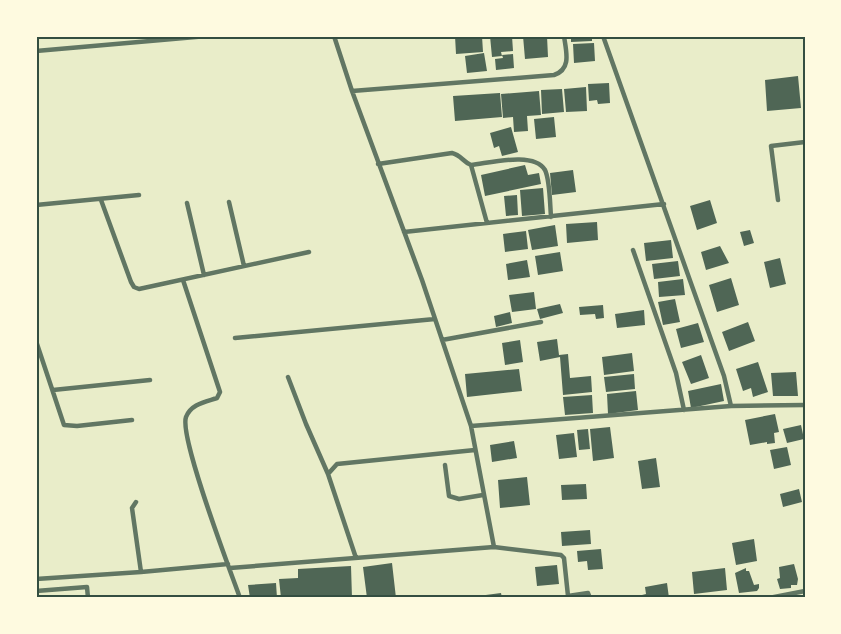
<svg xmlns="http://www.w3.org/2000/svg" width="841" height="634" viewBox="0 0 841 634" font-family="Merriweather,serif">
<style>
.building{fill:#4f6655}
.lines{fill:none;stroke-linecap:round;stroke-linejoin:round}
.minor{stroke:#617663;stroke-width:4.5}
.neatline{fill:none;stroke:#344e41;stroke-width:2}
</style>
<rect width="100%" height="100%" fill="#e9edc9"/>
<path class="building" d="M455,36h27l1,16 -27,2z
M490,36h22l1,15 -12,1 1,4 -10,1z
M523,36h24l1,21 -23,2z
M571,36h21v5l-21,1z
M594,43l1,18 -21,2 -1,-19z
M484,53l3,18 -20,2 -2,-17z
M513,54l1,14 -18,2 -1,-11 8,-1 -1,-3z
M798,76l3,32 -34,3 -2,-31z
M609,83l1,20 -12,1 -1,-4 -8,1 -1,-17z
M586,87l1,24 -21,1 -2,-23z
M562,89l2,23 -22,2 -1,-24z
M539,91l2,24 -14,1 1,15 -14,1 -1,-15 -10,1 -2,-24z
M500,93l2,24 -47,4 -2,-25z
M554,117l2,20 -20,2 -2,-20z
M511,127l7,25 -16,4 -3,-10 -5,2 -4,-15z
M525,165l3,10 11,-2 2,11 -56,12 -4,-21z
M573,170l3,22 -24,3 -2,-22z
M543,188l2,26 -23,2 -2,-26z
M517,195l1,20 -12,1 -2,-20z
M710,200l7,23 -20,7 -7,-24z
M597,222l1,18 -31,3 -1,-19z
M555,225l3,21 -26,4 -4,-20z
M750,230l4,13 -10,3 -4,-14z
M526,231l2,18 -23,3 -2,-18z
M671,240l2,18 -27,3 -2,-18z
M720,246l9,17 -23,7 -5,-18z
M560,252l3,19 -25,4 -3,-19z
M780,258l6,26 -16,4 -6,-26z
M527,260l3,17 -22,3 -2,-16z
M678,261l2,15 -26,3 -2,-15z
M731,278l8,27 -22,7 -8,-27z
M683,279l2,16 -26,2 -1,-15z
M534,292l2,17 -24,3 -3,-17z
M675,299l5,23 -17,3 -5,-23z
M560,304l3,9 -23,6 -3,-10z
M603,305l1,13 -8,1 -1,-5 -15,1 -1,-8z
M644,310l1,15 -28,3 -2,-14z
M510,312l2,11 -16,4 -2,-11z
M748,322l7,19 -26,10 -7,-19z
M698,323l6,19 -23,6 -5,-19z
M557,339l2,16 9,-1 2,24 21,-2 1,16 -29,3 -3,-38 -20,4 -3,-19z
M520,340l3,22 -18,3 -3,-22z
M632,353l2,18 -30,4 -2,-18z
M701,355l8,23 -18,6 -9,-22z
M758,362l10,30 -15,5 -2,-9 -8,3 -7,-22z
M519,369l3,22 -55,6 -2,-23z
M796,372l2,24h-25l-2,-23z
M634,374l1,15 -29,3 -2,-15z
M721,384l3,17 -33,7 -3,-17z
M636,391l2,19 -30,4 -1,-20z
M592,395l1,18 -28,2 -2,-18z
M775,414l4,18 -5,1 1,10 -8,1v-2l-17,3 -5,-25z
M801,425l3,14 -17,4 -4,-14z
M610,427l4,31 -21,3 -3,-32z
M588,429l2,20 -11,1 -2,-20z
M574,433l3,24 -18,2 -3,-24z
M514,441l3,17 -25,4 -2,-17z
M787,447l4,18 -17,4 -4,-19z
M656,458l4,29 -18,2 -4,-28z
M527,477l3,28 -30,3 -2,-28z
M586,484l1,15 -25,1 -1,-15z
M799,489l3,13 -19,5 -3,-13z
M590,530l1,14 -29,2 -1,-14z
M754,539l3,22 -21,4 -4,-22z
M601,549l2,20 -15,1 -1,-9 -9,1 -1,-11z
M392,563l4,35h-29l-4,-31z
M794,564l4,15 -1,6h-6v3l-11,1 -3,-10 3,-1 -1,-11z
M557,565l2,19 -22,2 -2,-19z
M351,566l1,32h-71l-2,-19 19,-1v-9z
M725,568l2,22 -33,4 -2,-22z
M746,568v3h3l5,14 5,-1v4l-2,3 -18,2 -4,-20z
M276,583l1,15h-27l-2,-13z
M667,583l2,15h-26l-1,-3 4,-1 -1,-7z
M501,593l1,5h-23l-1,-2z"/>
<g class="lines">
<path class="minor" d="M334,36l18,55 70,189 49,146 23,121 67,8 3,3 4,38 20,-3 2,5
M603,36l121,340 7,30
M36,51l171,-15
M352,91l202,-16c18,-6 12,-24 10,-39
M378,164l74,-11c9,2 11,9 19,12 19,-2 63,-14 74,5 5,10 5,35 6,47
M471,165l16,58
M101,200l30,82 3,5 5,2 170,-37
M778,200l-7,-54 34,-4
M229,202l15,64
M187,203l17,72
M36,205l103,-10
M404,232l260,-28
M633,250l43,123 8,37
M183,280l37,112 -3,6c-12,4 -26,6 -31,19 -7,20 44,153 54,181
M235,338l200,-19
M442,340l99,-18
M36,341l28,84 13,1 55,-6
M288,377l18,47 22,50
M53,390l97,-10
M471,426l260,-20 74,-1
M445,465l4,31 10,3 24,-4
M136,502l-4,6 9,64
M356,558l-28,-84 9,-10 138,-14
M230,568l264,-21
M36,579l105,-7 87,-8
M36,591l51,-4 1,11
M769,598l36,-7"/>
</g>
<rect width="841" height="634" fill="none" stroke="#fefae0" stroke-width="75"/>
<rect x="38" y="38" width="766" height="558" class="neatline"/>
</svg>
